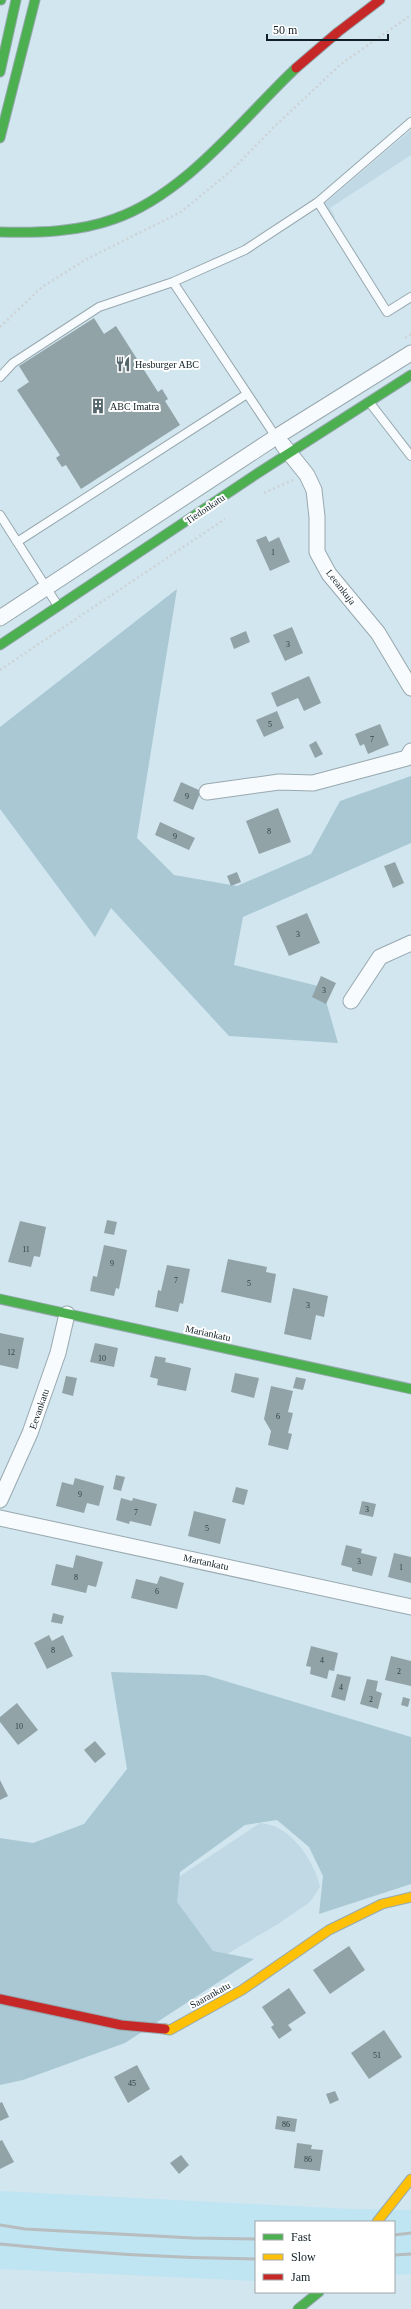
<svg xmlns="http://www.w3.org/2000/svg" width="411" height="2309" viewBox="0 0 411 2309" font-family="Georgia,serif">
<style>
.built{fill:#bfe4f2}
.green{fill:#c0d9e4}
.forest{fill:#a9c8d4}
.building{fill:#91a3a7}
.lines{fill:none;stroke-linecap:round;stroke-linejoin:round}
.lane-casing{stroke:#98a8af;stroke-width:10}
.street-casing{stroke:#98a8af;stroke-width:17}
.fast-casing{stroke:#98a8af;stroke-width:11}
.slow-casing{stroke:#98a8af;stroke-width:11}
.jam-casing{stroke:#98a8af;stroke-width:11}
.path{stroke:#cdd3d6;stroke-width:2.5;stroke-dasharray:2 3;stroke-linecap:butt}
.lane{stroke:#f8fbfd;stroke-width:8}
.street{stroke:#f8fbfd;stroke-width:15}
.fast{stroke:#4caf50;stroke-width:9}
.slow{stroke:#ffc107;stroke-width:9}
.jam{stroke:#c62828;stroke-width:9}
.rail{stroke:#b7bcbe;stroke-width:3}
.labels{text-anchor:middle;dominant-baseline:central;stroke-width:4;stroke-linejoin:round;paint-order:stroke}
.number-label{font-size:8px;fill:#314146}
.poi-label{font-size:10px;fill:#112026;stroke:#fff;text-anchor:start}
.street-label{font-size:10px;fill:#112026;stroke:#fff}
</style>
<rect width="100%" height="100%" fill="#d1e6ef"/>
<path class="built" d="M0,2191l351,18 60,1v64l-17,1v-53h-138v59l-256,-12z"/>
<path class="green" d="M411,130v25l-81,53 5,9 -2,4 -10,-16z
M260,1823c6,1 13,2 18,5 21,11 37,37 42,59l-10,15 -32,22 -51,30 -19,1 -19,-10 -18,-63z"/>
<path class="forest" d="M177,589l-40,249 37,37 63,11 74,-32 29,-53 71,-25v67l-168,74 -9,48 88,22 16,56 -109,-7 -118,-128 -16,29 -95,-128v-82z
M111,1672l94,3 206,62v147l-92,30 4,-38 -14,-29 -32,-27 -32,5 -65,47 -3,30 36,49 41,8 -129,84 -102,37 -23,5v-247l33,5 51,-19 43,-55z"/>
<path class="building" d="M94,318l10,16 12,-8 42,66 4,-3 6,10 -3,2 15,24 -99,64 -15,-24 -4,2 -6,-9 4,-3 -43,-65 12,-8 -10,-16z
M266,536l3,6 10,-5 11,25 -20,9 -14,-31z
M292,627l11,26 -18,8 -12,-26z
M246,631l4,11 -16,7 -4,-11z
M309,676l12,27 -17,8 -6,-13 -21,9 -6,-14z
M277,711l7,17 -20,9 -8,-17z
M380,724l9,21 -21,9 -4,-10 -4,2 -5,-12z
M316,741l7,13 -8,4 -6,-13z
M181,782l20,9 -8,19 -20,-9z
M278,808l13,34 -32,12 -13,-33z
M160,822l35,16 -6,12 -34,-15z
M395,862l9,21 -11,5 -9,-22z
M237,872l4,10 -10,4 -4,-10z
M307,913l13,30 -31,13 -13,-30z
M321,976l15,7 -10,21 -14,-7z
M107,1220l10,2 -3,13 -10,-2z
M20,1221l26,6 -6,30 -6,-1 -3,11 -23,-5z
M104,1245l23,5 -8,39 -3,-1 -2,8 -24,-5 3,-15 4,1z
M228,1259l39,8 -1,5 10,2 -5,29 -50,-11z
M167,1265l23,4 -7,35 -3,-1 -2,9 -23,-5 3,-17 3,1z
M293,1288l35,8 -4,21 -8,-2 -5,25 -27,-6z
M0,1333l24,5 -6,31 -18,-4z
M95,1343l23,5 -4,19 -24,-5z
M155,1356l11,2 -1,4 26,6 -5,23 -29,-6 1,-6 -8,-2z
M235,1373l24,5 -5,20 -23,-6z
M66,1376l11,2 -4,18 -11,-3z
M296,1377l10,2 -3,11 -10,-2z
M271,1386l22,5 -5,21 5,1 -5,20 4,1 -4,16 -20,-5 3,-14 -7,-12z
M116,1475l9,2 -4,14 -8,-2z
M75,1478l29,8 -5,20 -12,-3 -3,10 -28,-7 6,-24 11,3z
M236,1487l12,3 -4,15 -12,-3z
M121,1498l11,3 1,-3 24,6 -6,22 -21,-5 -1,3 -13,-4z
M362,1501l14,3 -3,13 -14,-3z
M194,1511l32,8 -6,25 -32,-8z
M346,1545l16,4 -1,4 16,4 -5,19 -20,-5v-3l-11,-3z
M394,1553l17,4v26l-23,-6z
M76,1555l27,7 -7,25 -8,-2 -2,8 -35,-8 5,-21 17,4z
M160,1576l24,7 -7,26 -46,-11 5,-19 21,5z
M53,1613l11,3 -2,8 -11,-2z
M49,1635l3,6 11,-6 10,21 -26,13 -13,-26z
M311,1646l27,7 -4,18 -5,-1 -2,9 -17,-5 1,-7 -5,-1z
M391,1656l20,5v25l-26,-6z
M337,1674l14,3 -6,24 -14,-4z
M367,1679l11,2 -2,10 6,2 -4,16 -18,-5z
M403,1697l7,2 -2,8 -7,-2z
M17,1703l21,27 -20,15 -18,-23v-5z
M95,1741l11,13 -11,9 -11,-13z
M0,1780l8,16 -8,4z
M349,1946l16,24 -35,24 -17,-24z
M289,1988l17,25 -18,12 4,5 -13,9 -8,-12 3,-2 -12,-18z
M384,2030l18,27 -33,22 -18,-26z
M137,2065l13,24 -22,14 -14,-26z
M335,2091l4,9 -9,4 -4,-10z
M2,2102l7,15 -9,4v-18z
M277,2116l20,3 -2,13 -20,-3z
M2,2140l12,22 -14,7v-28z
M297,2143l15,2 -1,4 12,1 -3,21 -26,-3z
M181,2155l8,10 -10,9 -9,-11z"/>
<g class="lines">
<defs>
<path id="lane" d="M318,202l69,110 24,-15
M173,282l103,155
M0,377l13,-14 86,-56 74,-25 72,-32 73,-48 93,-80
M370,403l41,53
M0,515l58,91
M17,542l230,-148"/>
<path id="street" d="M283,445l24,30 7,15 3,27v35l12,22 49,59 33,55
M0,618l276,-181 135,-84
M207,792l72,-10 34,1 94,-25 4,-7
M351,1001l29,-44 31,-14
M0,1500l30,-67 28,-80 9,-39
M0,1518l411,89"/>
<path id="fast" d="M0,0h1
M0,72l16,-72
M0,138l35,-138
M0,232c39,1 78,0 114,-13 72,-25 128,-100 182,-151
M0,645l255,-170 156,-100
M0,1299l411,90
M298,2309l21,-17"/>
<path id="slow" d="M165,2029l5,1 72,-40 87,-60 53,-26 29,-7
M377,2222l34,-43"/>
<path id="jam" d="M296,68l42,-36 42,-32
M0,1999l121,26 44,4"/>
</defs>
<use href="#lane" class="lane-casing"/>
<use href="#street" class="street-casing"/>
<use href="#fast" class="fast-casing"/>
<use href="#slow" class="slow-casing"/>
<use href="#jam" class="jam-casing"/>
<path class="path" d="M0,327l42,-40 43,-27 96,-48 51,-42 42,-43 67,-63 70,-49
M405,338l6,-4
M264,493l29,-13
M0,670l225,-151"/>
<use href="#lane" class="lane"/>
<use href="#street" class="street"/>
<use href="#fast" class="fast"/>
<use href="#slow" class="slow"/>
<use href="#jam" class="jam"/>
<path class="rail" d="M0,2225l25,4 168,9 63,1
M394,2235l17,-2
M0,2244c85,9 170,14 256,15
M394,2255l17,-1"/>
</g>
<defs>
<symbol id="restaurant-bare" viewBox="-9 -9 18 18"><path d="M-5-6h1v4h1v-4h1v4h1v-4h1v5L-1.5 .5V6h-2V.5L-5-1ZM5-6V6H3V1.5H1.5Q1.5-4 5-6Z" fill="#54656c" stroke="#fff" stroke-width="2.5" paint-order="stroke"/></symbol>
<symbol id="building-bare" viewBox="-9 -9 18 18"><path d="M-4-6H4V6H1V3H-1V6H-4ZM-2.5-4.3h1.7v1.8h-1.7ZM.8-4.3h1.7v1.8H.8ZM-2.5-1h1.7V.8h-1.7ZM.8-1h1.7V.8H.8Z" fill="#54656c" stroke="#fff" stroke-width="2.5" paint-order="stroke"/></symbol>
</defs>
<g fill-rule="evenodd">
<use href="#restaurant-bare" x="112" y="353" width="22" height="22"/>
<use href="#building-bare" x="87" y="395" width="22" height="22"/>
</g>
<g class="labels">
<g class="number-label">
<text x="273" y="552">1</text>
<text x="288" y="644">3</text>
<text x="270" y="724">5</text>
<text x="372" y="739">7</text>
<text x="187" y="796">9</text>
<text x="269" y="831">8</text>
<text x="175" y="836">9</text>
<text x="298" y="934">3</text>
<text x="324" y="990">3</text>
<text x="26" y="1249">11</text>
<text x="112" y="1263">9</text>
<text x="176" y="1280">7</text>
<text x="249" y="1283">5</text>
<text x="308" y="1305">3</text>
<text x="11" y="1352">12</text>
<text x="102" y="1358">10</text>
<text x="278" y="1416">6</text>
<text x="80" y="1494">9</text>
<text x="367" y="1509">3</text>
<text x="136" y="1512">7</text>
<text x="207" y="1528">5</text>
<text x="359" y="1561">3</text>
<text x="401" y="1567">1</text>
<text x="76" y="1577">8</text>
<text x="157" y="1591">6</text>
<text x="53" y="1650">8</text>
<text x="322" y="1660">4</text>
<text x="399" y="1671">2</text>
<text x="341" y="1687">4</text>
<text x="371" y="1699">2</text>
<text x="19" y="1726">10</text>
<text x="377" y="2055">51</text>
<text x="132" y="2083">45</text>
<text x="286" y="2124">86</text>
<text x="308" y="2159">86</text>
</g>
<g class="poi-label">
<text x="135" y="364">Hesburger ABC</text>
<text x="110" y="406">ABC Imatra</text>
</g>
<g class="street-label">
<text transform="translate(205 509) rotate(-34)">Tiedonkatu</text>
<text transform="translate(341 587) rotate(52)">Leeankuja</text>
<text transform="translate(208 1333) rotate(12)">Mariankatu</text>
<text transform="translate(39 1409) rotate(-71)">Eevankatu</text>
<text transform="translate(206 1562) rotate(12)">Martankatu</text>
<text transform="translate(210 1995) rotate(-29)">Saarankatu</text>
</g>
</g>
<rect x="255" y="2221" width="140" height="72" fill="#ffffff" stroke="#a0a6a8"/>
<rect x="263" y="2234" width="20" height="6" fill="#4caf50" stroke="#a0a6a8"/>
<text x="291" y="2241" font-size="12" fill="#112026">Fast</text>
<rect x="263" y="2254" width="20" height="6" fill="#ffc107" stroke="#a0a6a8"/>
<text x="291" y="2261" font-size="12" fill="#112026">Slow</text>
<rect x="263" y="2274" width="20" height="6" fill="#c62828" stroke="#a0a6a8"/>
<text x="291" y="2281" font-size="12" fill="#112026">Jam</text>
<path d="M267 34v6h121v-6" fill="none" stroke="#112026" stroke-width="2"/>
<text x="273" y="34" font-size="12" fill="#112026" stroke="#ffffff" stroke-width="3" paint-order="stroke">50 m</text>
</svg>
